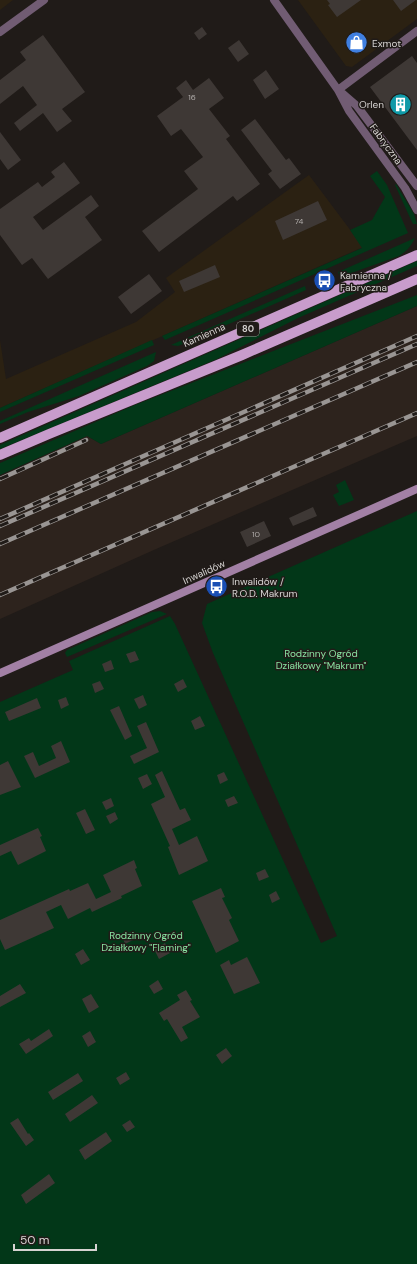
<svg xmlns="http://www.w3.org/2000/svg" width="417" height="1264" viewBox="0 0 417 1264" font-family="'DM Sans',sans-serif">
<style>
.commercial{fill:#2b2112}
.built{fill:#2d231d}
.green{fill:#023718}
.building{fill:#3e3835}
.lines{fill:none;stroke-linecap:round;stroke-linejoin:round}
.street{stroke:#715c73;stroke-width:8}
.secondary{stroke:#a280a5;stroke-width:8}
.primary{stroke:#c89ccc;stroke-width:10}
.rail-casing{stroke:#999593;stroke-width:4.5}
.rail{stroke:#201b18;stroke-width:3;stroke-dasharray:9;stroke-linecap:butt}
.labels{text-anchor:middle;dominant-baseline:central;stroke-width:3;stroke-linejoin:round;paint-order:stroke}
.number-label{font-size:8px;fill:#b0acaa}
.shield{fill:#201b18;stroke:#9f9c9a;stroke-width:1}
.shield-label{font-size:9px;font-weight:bold;fill:#d6d3d1}
.poi-label{font-size:10px;fill:#d6d3d1;stroke:#201b18;text-anchor:start}
.street-label{font-size:10px;fill:#d6d3d1;stroke:#201b18}
.park-label{font-size:10px;fill:#88e3a1;stroke:#201b18}
</style>
<rect width="100%" height="100%" fill="#201b18"/>
<path class="commercial" d="M0,0h13l-13,10z
M298,0h119v19l-65,48 -6,-1z
M309,175l54,72 -363,161v-68l6,39 130,-57 39,-30 -9,-14z"/>
<path class="built" d="M417,306v130l-261,113 -156,70v-143l87,-40 14,8z"/>
<path class="green" d="M377,171l10,14 21,48 -243,107 -3,-4 200,-88 -12,-18 22,-10 13,-23 -15,-21z
M396,184l18,30 3,10h-4l-2,-4 -16,-35z
M415,238c-4,8 -8,13 -16,18l-59,21 -2,-5z
M417,261v5l-119,52 -81,41 -217,90v-4z
M305,286l1,4 -118,52 -10,4 -7,-1z
M417,295v11l-316,138 -14,-8 -87,39v-12l135,-58z
M152,340l2,5 -154,67v-4z
M156,352l-2,9 -7,5 -68,30 -51,16 -28,12v-3z
M345,480l9,20 -15,6 -6,-11 6,-3 -3,-7z
M417,511v753h-417v-562l73,-32 -4,-9 101,-45 5,8 146,319 16,-7 -124,-283 -11,-30 5,-19z
M160,611l7,3 -100,43 -2,-4 2,-3 85,-38z"/>
<path class="building" d="M327,0h34l-24,17 -9,-12 2,-1z
M393,0h23l-15,11z
M202,27l5,7 -8,6 -5,-7z
M43,35l42,57 -23,17 10,12 -15,11 -14,-19 -23,18 -6,-8 23,-18 -14,-19 -23,18v-24l26,-20 -6,-8z
M239,40l10,14 -11,8 -10,-14z
M412,56l5,7v87l-47,-63z
M266,70l13,19 -14,10 -12,-19z
M209,78l15,20 -15,11 21,27 -4,3 34,45 -23,17 -4,-5 -74,56 -17,-21 56,-42 -14,-18 19,-14 -22,-28 -10,7 -14,-20 26,-19 -7,-9 10,-8 7,10z
M255,119l31,41 3,-2 12,16 -21,15 -12,-15 4,-3 -31,-41z
M0,132l21,28 -13,10 -8,-11z
M64,162l16,21 -47,34 10,13 48,-35 8,11 -14,11 17,23 -54,39 -16,-21 -10,7 -22,-30v-26l38,-27 4,5 13,-10 -4,-5z
M318,201l9,19 -44,20 -8,-19z
M215,265l5,12 -36,15 -5,-11z
M149,274l13,17 -31,23 -13,-17z
M313,507l4,9 -24,10 -4,-8z
M264,521l7,15 -24,11 -7,-15z
M135,651l4,9 -9,3 -4,-9z
M111,660l3,9 -9,3 -3,-8z
M183,679l4,8 -9,5 -4,-8z
M100,681l4,8 -9,4 -3,-9z
M143,695l4,10 -8,4 -5,-10z
M66,697l3,8 -8,4 -3,-9z
M37,698l4,10 -32,13 -4,-9z
M119,706l13,30 -7,4 -15,-30z
M200,716l5,10 -10,4 -4,-9z
M146,722l13,30 -25,12 -4,-8 17,-8 -10,-22z
M61,741l9,21 -35,16 -11,-22 9,-4 6,14 17,-8 -5,-12z
M8,761l13,26 -21,8v-30z
M162,771l18,39 5,-2 6,12 -19,9 7,16 18,-9 11,25 -29,14 -11,-28 2,-1 -19,-42 14,-7 -10,-22z
M224,772l4,8 -8,4 -3,-9z
M147,774l5,10 -9,5 -5,-11z
M234,796l4,7 -10,4 -3,-7z
M111,798l3,8 -8,4 -4,-8z
M85,809l10,21 -9,4 -10,-21z
M115,812l3,7 -8,5 -4,-8z
M38,828l4,8 -2,1 6,14 -28,14 -7,-14 -11,5v-11z
M134,860l3,8 -2,1 7,17 -21,10 1,2 -30,14 -2,-4 -22,11 -7,-14 -15,7 8,16 -49,22 -5,-11v-19l69,-31 1,2 18,-8 8,16 15,-7 -8,-17z
M265,869l4,8 -10,4 -3,-8z
M221,888l4,9 -3,1 10,20 -3,2 10,21 -23,12 -24,-52z
M276,891l4,8 -8,4 -3,-8z
M131,932l4,7 -10,5 -3,-8z
M165,943l5,10 -11,6 -5,-10z
M83,949l7,11 -9,5 -6,-11z
M247,957l13,26 -26,11 -14,-29 9,-5 2,5z
M158,980l5,9 -9,5 -5,-8z
M20,984l6,9 -26,14v-11z
M186,990l6,10 -2,1 10,16 -18,10 6,11 -7,4 -14,-23 -3,2 -5,-8 21,-13 -3,-5z
M91,994l8,13 -10,6 -7,-14z
M49,1029l4,7 -27,18 -7,-10 10,-6 2,3z
M90,1031l6,11 -8,5 -6,-11z
M226,1048l6,8 -10,8 -6,-9z
M126,1072l4,7 -10,6 -4,-7z
M78,1073l5,8 -30,19 -5,-8z
M92,1095l6,8 -28,19 -5,-8z
M18,1118l10,16 1,-1 5,7 -8,6 -16,-23z
M130,1120l5,7 -8,5 -5,-7z
M106,1132l6,9 -27,19 -6,-10z
M49,1174l6,9 -29,21 -5,-9z"/>
<g class="lines">
<path class="street" d="M274,0l64,90 11,21 56,77 12,22
M0,32l44,-32
M338,90l79,-59
M342,93l15,13 60,80"/>
<path class="secondary" d="M0,673l417,-184"/>
<path class="primary" d="M0,438l417,-183
M0,455l49,-21 193,-79 175,-76"/>
<defs>
<path id="rail" d="M0,479l86,-39
M0,519l417,-183
M0,526l417,-182
M0,544l417,-182
M0,595l417,-182"/>
</defs>
<use href="#rail" class="rail-casing"/>
<use href="#rail" class="rail"/>
</g>
<defs>
<symbol id="shop-disc" viewBox="-11 -11 22 22"><circle r="9.5" fill="#3f7fe0" stroke="#201b18"/><path d="M-5-2.5h2.3a2.7 3.5 0 0 1 5.4 0H5L5.5 6h-11ZM-1.5-2.5h3a1.5 2.3 0 0 0-3 0Z" fill="#fff"/></symbol>
<symbol id="building-disc" viewBox="-11 -11 22 22"><circle r="9.5" fill="#0f9aa8" stroke="#201b18"/><path d="M-4-6H4V6H1V3H-1V6H-4ZM-2.5-4.3h1.7v1.8h-1.7ZM.8-4.3h1.7v1.8H.8ZM-2.5-1h1.7V.8h-1.7ZM.8-1h1.7V.8H.8Z" fill="#fff"/></symbol>
<symbol id="bus-disc" viewBox="-11 -11 22 22"><circle r="9.5" fill="#1a4fb4" stroke="#201b18"/><path d="M-5-6H5V4H4V6H2V4H-2V6H-4V4H-5ZM-3.5-4V0h7V-4ZM-3.5 1.2v1.5H-2V1.2ZM2 1.2v1.5H3.5V1.2Z" fill="#fff"/></symbol>
</defs>
<g fill-rule="evenodd">
<use href="#shop-disc" x="344" y="30" width="25" height="25"/>
<use href="#building-disc" x="388" y="92" width="25" height="25"/>
<use href="#bus-disc" x="312" y="268" width="25" height="25"/>
<use href="#bus-disc" x="204" y="574" width="25" height="25"/>
</g>
<g class="labels">
<g class="number-label">
<text x="192" y="97">16</text>
<text x="299" y="221">74</text>
<text x="256" y="534">10</text>
</g>
<rect class="shield" x="237" y="322" width="22" height="14" rx="3"/>
<g class="shield-label">
<text x="248" y="329">80</text>
</g>
<g class="poi-label">
<text x="372" y="43">Exmot</text>
<text x="384" y="104" text-anchor="end">Orlen</text>
<text x="340" y="275">Kamienna /<tspan x="340" dy="12">Fabryczna</tspan></text>
<text x="232" y="581">Inwalidów /<tspan x="232" dy="12">R.O.D. Makrum</tspan></text>
</g>
<g class="street-label">
<text transform="translate(386 144) rotate(54)">Fabryczna</text>
<text transform="translate(204 335) rotate(-24)">Kamienna</text>
<text transform="translate(204 572) rotate(-24)">Inwalidów</text>
</g>
<g class="park-label">
<text x="321" y="653">Rodzinny Ogród<tspan x="321" dy="12">Działkowy "Makrum"</tspan></text>
<text x="146" y="935">Rodzinny Ogród<tspan x="146" dy="12">Działkowy "Flaming"</tspan></text>
</g>
</g>
<path d="M14 1244v6h82v-6" fill="none" stroke="#d6d3d1" stroke-width="2"/>
<text x="20" y="1244" font-size="12" fill="#d6d3d1" stroke="#201b18" stroke-width="3" paint-order="stroke">50 m</text>
</svg>
